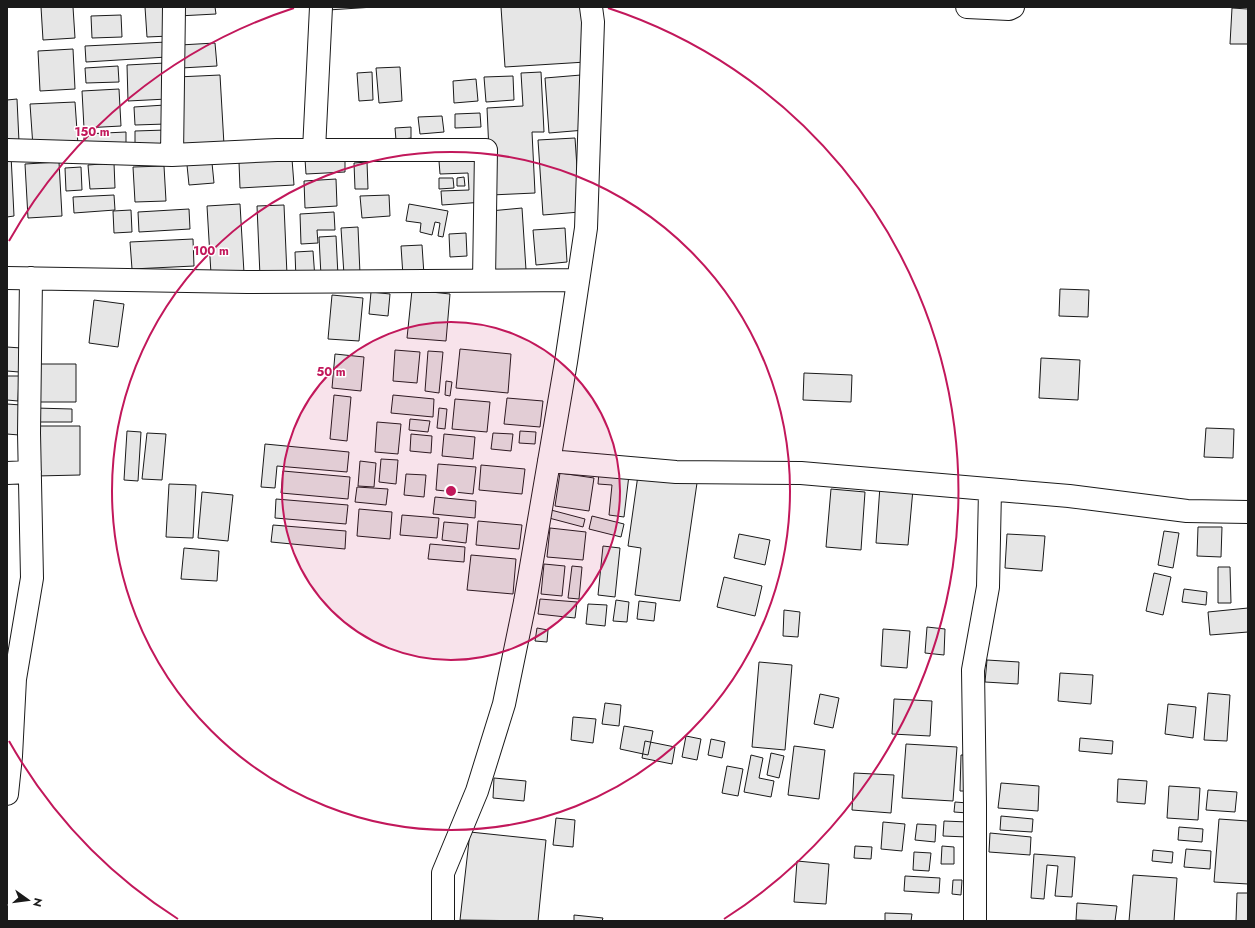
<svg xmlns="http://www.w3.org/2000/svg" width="1255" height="928" viewBox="0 0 1255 928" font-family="Jost,sans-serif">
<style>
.building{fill:#e6e6e6;stroke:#1a1a1a}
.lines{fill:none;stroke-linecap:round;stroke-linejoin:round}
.minor-casing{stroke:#1a1a1a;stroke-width:24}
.minor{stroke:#fff;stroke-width:22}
.ring{fill:none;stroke:#c2185b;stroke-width:2}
.centre{fill:#c2185b;stroke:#fff;stroke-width:2}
.ring-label{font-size:12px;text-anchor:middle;font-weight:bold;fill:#c2185b;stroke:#fff;stroke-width:3;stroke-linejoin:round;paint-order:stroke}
</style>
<rect width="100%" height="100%" fill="#fff"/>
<path class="building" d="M41,7h32l2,31 -32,2z
M145,7h23l2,29 -23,1z
M177,7h38l1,7 -38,2z
M328,7h46l-46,3z
M501,7h82l3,55 -81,5z
M1232,8l16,1v35h-18z
M121,15l1,22 -30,1 -1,-22z
M167,42v15l-81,5 -1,-16z
M215,43l2,23 -36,2 -1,-23z
M73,49l2,40 -35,2 -2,-40z
M165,63l2,36 -39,2 -1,-36z
M118,66l1,16 -33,1 -1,-15z
M400,67l2,34 -23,2 -3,-35z
M372,72l1,28 -14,1 -2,-28z
M541,72l3,60h-12l3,61 -44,2 -4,-87 36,-2 -2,-33z
M220,75l4,70 -44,2 -3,-70z
M581,75l4,55 -36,3 -4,-55z
M513,76l1,24 -28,2 -2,-25z
M476,79l2,22 -24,2 -1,-22z
M119,89l2,37 -37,2 -2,-37z
M17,99l2,43 -12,1v-43z
M75,102l3,43 -45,2 -3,-43z
M165,105l1,19 -31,1 -1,-18z
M480,113l1,14 -26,1v-14z
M442,116l2,16 -24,2 -2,-17z
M411,127v11l-15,2 -1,-12z
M166,130l1,18 -32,2v-19z
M126,132v15l-42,2v-15z
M575,138l5,74 -37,3 -5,-75z
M7,155h4l3,61 -7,1z
M345,157v15l-39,2 -1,-15z
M292,159l2,26 -54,3 -1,-26z
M482,159l2,43 -42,3 -1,-14 28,-1 -1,-17 -28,1 -1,-13z
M59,162l3,54 -34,2 -3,-54z
M367,162l1,27h-13l-1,-26z
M114,163l1,25 -25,1 -2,-24z
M212,163l2,20 -25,2 -2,-20z
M164,166l2,35 -31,1 -2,-35z
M81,167l1,23 -16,1 -1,-23z
M464,177l1,9h-8v-8z
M439,178h14l1,10 -15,1z
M336,179l1,27 -32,2 -1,-27z
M114,195l1,15 -41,3 -1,-16z
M389,195l1,21 -28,2 -2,-22z
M240,204l4,69 -33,1 -4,-68z
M409,204l39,7 -5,26 -5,-1 2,-13 -5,-1 -3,13 -12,-3 1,-9 -15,-2z
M284,205l3,70 -27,1 -3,-70z
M522,208l4,62 -32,2 -4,-61z
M189,209l1,20 -51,3 -1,-20z
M131,210l1,22 -18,1 -1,-22z
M334,212l1,18h-18l1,13 -17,1 -1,-30z
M358,227l2,47 -16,1 -3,-47z
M565,228l2,34 -31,3 -3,-35z
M466,233l1,23 -17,1 -1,-23z
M336,236l2,40h-17l-2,-39z
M193,239l1,27 -62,3 -2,-27z
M422,245l2,30 -21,1 -2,-30z
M313,251l2,28 -19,1 -1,-28z
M1060,289l29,1 -1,27 -29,-1z
M412,290l38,4 -4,47 -39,-3z
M371,292l19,2 -2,22 -19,-2z
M332,295l31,3 -4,43 -31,-2z
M94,300l30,4 -6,43 -29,-4z
M7,347l14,1 -2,24 -12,-1z
M460,349l51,5 -3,39 -52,-5z
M395,350l25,2 -3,31 -24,-2z
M428,351l15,1 -4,41 -14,-2z
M335,354l29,3 -3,34 -29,-3z
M1041,358l39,2 -2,40 -39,-2z
M36,364h40v38h-41z
M804,373l48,2 -1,27 -48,-2z
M7,376h12l-1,25 -11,-1z
M446,381l6,1 -2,14 -5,-1z
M334,395l17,2 -4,44 -17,-2z
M393,395l41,4 -1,18 -42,-4z
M507,398l36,3 -3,26 -36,-3z
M455,399l35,3 -3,30 -35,-3z
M7,404l14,1 -2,30 -12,-1z
M35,408l37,1v13h-38z
M439,408l8,1 -2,20 -8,-1z
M410,419l20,2 -2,11 -19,-2z
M377,422l24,2 -3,30 -23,-2z
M36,426h44v49l-44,1z
M1206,428l28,1 -1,29 -29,-1z
M127,431l14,1 -3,49 -14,-1z
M520,431l16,1 -1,12 -16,-1z
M147,433l19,1 -4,46 -20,-1z
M493,433l20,1 -2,17 -20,-2z
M411,434l21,2 -1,17 -21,-2z
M444,434l31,3 -2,22 -31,-3z
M265,444l84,8 -2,20 -70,-6 -2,22 -14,-1z
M381,459l17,1 -2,24 -17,-2z
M360,461l16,2 -2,24 -16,-1z
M438,464l38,3 -3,27 -37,-4z
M481,465l44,4 -3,25 -43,-4z
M283,471l67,6 -2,22 -67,-6z
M599,472l30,3 -5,42 -15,-2 3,-30 -14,-1z
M560,473l34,5 -5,33 -34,-5z
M406,474l20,1 -2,22 -20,-2z
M638,475l59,8 -17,118 -45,-6 6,-47 -13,-2z
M169,484l27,1 -3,53 -27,-1z
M880,486l33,3 -5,56 -32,-2z
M357,487l31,2 -2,16 -31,-3z
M831,489l34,3 -4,58 -35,-3z
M202,492l31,3 -5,46 -30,-3z
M435,497l41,4 -1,17 -42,-4z
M276,499l72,6 -2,19 -71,-6z
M359,509l33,3 -2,27 -33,-3z
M551,510l34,9 -2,8 -34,-9z
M402,515l37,3 -2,20 -37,-3z
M592,516l32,8 -3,13 -32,-8z
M478,521l44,4 -3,24 -43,-4z
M444,522l24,2 -2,19 -24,-3z
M273,525l73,6 -1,18 -74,-7z
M1198,527h24l-1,30 -24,-1z
M550,528l36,4 -3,28 -36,-3z
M1164,531l15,2 -6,35 -15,-3z
M739,534l31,6 -5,25 -31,-7z
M1007,534l38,2 -3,35 -37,-3z
M430,544l35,3 -1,15 -36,-3z
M603,546l17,2 -5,49 -17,-2z
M184,548l35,3 -2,30 -36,-2z
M471,555l45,4 -3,35 -46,-4z
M544,564l21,2 -3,30 -21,-2z
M572,566l10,1 -3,32 -11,-1z
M1218,567h12l1,36h-13z
M1154,573l17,4 -8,38 -17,-4z
M724,577l38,9 -7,30 -38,-9z
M1184,589l23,3 -1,13 -24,-3z
M540,599l37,3 -2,16 -37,-4z
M616,600l13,2 -2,20 -14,-1z
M639,601l17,2 -2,18 -17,-2z
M588,604l19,1 -2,21 -19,-2z
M1248,608v24l-38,3 -2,-23z
M784,610l16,2 -2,25 -15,-1z
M927,627l18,2 -1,26 -19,-2z
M537,628l11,2 -1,12 -12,-1z
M883,629l27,2 -3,37 -26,-2z
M987,660l32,2 -1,22 -33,-2z
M759,662l33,3 -7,85 -33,-3z
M1060,673l33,2 -2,29 -33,-3z
M1208,693l22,2 -3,46 -23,-1z
M820,694l19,4 -6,30 -19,-4z
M894,699l38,2 -2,35 -38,-2z
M605,703l16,2 -2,21 -17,-2z
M1168,704l28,3 -3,31 -28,-4z
M573,717l23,2 -3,24 -22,-3z
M624,726l29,5 -5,24 -28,-6z
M686,736l15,3 -4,21 -15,-3z
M1080,738l33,3 -1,13 -33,-3z
M711,739l14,3 -3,16 -14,-3z
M645,741l30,6 -3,17 -30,-6z
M906,744l51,3 -4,54 -51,-3z
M794,746l31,4 -6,49 -31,-4z
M771,753l13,3 -5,22 -12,-3z
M751,755l12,3 -4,20 15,3 -3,16 -27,-5z
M961,755h10l-2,36h-9z
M727,766l16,3 -5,27 -16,-3z
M854,773l40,2 -3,38 -39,-3z
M494,778l32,3 -2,20 -31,-3z
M1118,779l29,2 -2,23 -28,-2z
M1001,783l38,3 -1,25 -40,-3z
M1169,786l31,2 -2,32 -31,-2z
M1208,790l29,2 -2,20 -29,-2z
M955,802l13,1v10l-14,-1z
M1001,816l32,3 -1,13 -32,-2z
M556,818l19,2 -2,27 -20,-2z
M1219,819l29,2v63l-34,-2z
M944,821l24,1 -1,15 -24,-1z
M883,822l22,2 -3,27 -21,-2z
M917,824l19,1 -1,17 -20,-2z
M1179,827l24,2 -1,13 -24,-2z
M470,832l76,8 -8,81 -78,-1z
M990,833l41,4 -1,18 -41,-3z
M855,846l17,1 -1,12 -17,-1z
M942,846l12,1v17h-13z
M1186,849l25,2 -1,18 -26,-2z
M1153,850l20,2 -1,11 -20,-2z
M914,852l17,1 -2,18 -16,-1z
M1034,854l41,3 -3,40 -17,-1 3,-30 -11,-1 -3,34 -13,-1z
M797,861l32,3 -3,40 -32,-2z
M1133,875l44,3 -3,43h-45z
M905,876l35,2 -1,15 -35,-2z
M953,880h9l-1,15 -9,-1z
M1237,893h11v28h-12z
M1077,903l40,3 -2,15 -39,-1z
M885,913l27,1 -1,7h-26z
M574,915l29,3 -1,3h-28z"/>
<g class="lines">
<defs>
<path id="minor" d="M967,7l42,2 4,-2
M7,150l165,5 105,-5h209l-2,130
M314,150l7,-143
M172,155l2,-148
M7,278l240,4 331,-2
M549,461l127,11 125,1 268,23 118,15 61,1
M7,473l23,-1
M7,794l4,-38 4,-77 17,-101 -3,-145 2,-155
M443,921v-48l34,-82 27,-87 21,-102 41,-240 20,-134 7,-206 -2,-15
M975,921v-117l-2,-134 15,-83 2,-97"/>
</defs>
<use href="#minor" class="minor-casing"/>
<use href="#minor" class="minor"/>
</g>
<circle cx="451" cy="491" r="169" fill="#c2185b" fill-opacity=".12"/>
<g class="ring">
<circle cx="451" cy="491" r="169"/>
<circle cx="451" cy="491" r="339"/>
<path d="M178 919A508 508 0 0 1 9 741M9 241A508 508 0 0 1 294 8M608 8A508 508 0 0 1 724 919"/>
</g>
<circle cx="451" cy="491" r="6" class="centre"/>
<g class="ring-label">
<text x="92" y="136">150 m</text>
<text x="211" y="255">100 m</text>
<text x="331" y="376">50 m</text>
</g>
<rect width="1255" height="928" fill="none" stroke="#1a1a1a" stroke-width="16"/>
<g transform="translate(28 900) rotate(104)" stroke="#ffffff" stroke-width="3" paint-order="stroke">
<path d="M0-3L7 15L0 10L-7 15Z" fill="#1a1a1a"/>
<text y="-6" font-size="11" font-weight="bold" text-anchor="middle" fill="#1a1a1a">N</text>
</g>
</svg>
